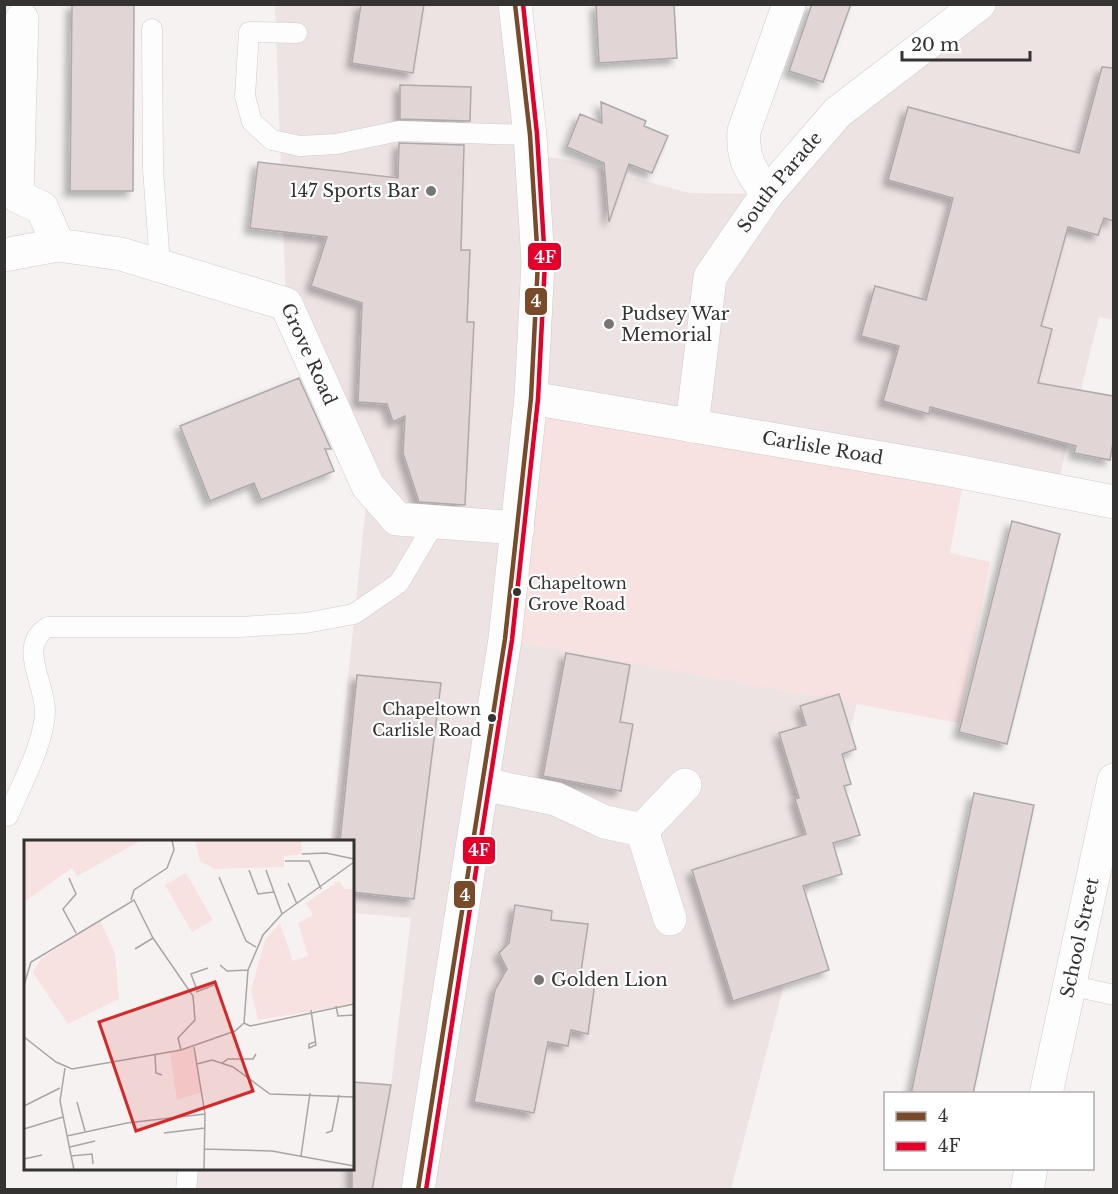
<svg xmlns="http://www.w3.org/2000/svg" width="1118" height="1194" viewBox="0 0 1118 1194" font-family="'Libre Baskerville',serif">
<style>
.built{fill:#ede3e3}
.green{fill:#f8e1e1}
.building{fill:#e1d5d5;stroke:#adaaaa;stroke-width:1.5;filter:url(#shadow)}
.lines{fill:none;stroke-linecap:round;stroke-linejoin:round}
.lane-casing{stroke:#cecbcb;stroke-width:21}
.street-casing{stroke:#cecbcb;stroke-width:34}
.secondary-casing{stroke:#cecbcb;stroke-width:34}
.lane{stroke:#fefdfd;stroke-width:20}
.street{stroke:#fefdfd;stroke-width:33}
.secondary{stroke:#fefdfd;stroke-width:33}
.bus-1-casing{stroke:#fff;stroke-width:9}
.bus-2-casing{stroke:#fff;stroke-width:9}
.bus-1{stroke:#7a4b2a;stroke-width:4.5}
.bus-2{stroke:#e4002b;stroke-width:4.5}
.poi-dot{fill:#797575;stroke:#fff;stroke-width:2}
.bus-dot{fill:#353232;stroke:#fff;stroke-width:2}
.labels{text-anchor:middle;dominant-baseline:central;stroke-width:4.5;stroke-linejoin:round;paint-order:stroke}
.bus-label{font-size:16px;fill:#353232;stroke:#fff;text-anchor:start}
.street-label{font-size:18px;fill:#353232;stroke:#fff}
.poi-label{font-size:18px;fill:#353232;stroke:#fff;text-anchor:start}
.inset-road{fill:none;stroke:#a9a5a5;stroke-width:1.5}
.view{fill:#d62828;fill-opacity:0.15;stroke:#d62828;stroke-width:3}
.inset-edge{fill:none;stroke:#353232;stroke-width:3}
.line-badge{stroke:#fff;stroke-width:2}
.badge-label{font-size:16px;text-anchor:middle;font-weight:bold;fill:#fff}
</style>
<defs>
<filter id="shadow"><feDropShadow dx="-5.5" dy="5.5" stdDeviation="3" flood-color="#0004"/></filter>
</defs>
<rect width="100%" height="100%" fill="#f6f2f2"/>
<path class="built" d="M275,5h240l15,150 34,4 125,34 78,1 212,-189h134v315l-14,-3 -43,174 -105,-21 -446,169 352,64 -126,486 -545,1 2,-21 164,-1 26,-20 13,-63 20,-167 -58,-5 -1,-71 -21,-1 37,-355 -82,-182z"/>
<path class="green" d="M531,398l434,75 -15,80 40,9 -31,161 -454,-84z"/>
<path class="building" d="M72,4h62l-1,187h-63z
M361,4h63l-11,69 -61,-10z
M596,4h78l3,54 -78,5z
M812,4h39l-28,78 -34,-11z
M1102,67l11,1v153l-9,-3 -6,17 -30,-8 -27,99 11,3 -14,54 75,13v46l-3,18 -36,-7 2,-7 -146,-39 -1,7 -46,-13 16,-55 -38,-10 14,-50 51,14 27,-102 -65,-18 20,-73 171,46z
M400,85l71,2 -1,34 -70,-2z
M601,102l45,19 -2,5 24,10 -16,37 -23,-9 -20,58 -5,-59 -37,-16 13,-33 22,9z
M399,143l65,2 -3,105h9l-3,72h7l-9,183 -46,-3 -16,-49 2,-37 -12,6 -6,-18 -29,-2 4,-99 -51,-17 16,-49 -77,-9 8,-66 140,16z
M299,378l32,71h-6l9,22 -73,29 -7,-17 -44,18 -30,-75z
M1012,521l48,13 -53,210 -48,-12z
M566,653l64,12 -10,57 13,2 -12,67 -78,-15z
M357,675l84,8 -27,216 -62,-7v-50h-12z
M839,694l17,55 -14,5 9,30 -7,2 16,49 -27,8 9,31 -39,12 26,84 -96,31 -41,-131 114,-36 -11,-35 4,-1 -20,-65 27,-8 -6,-19z
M974,793l60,12 -61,289h-62z
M515,905l37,6 -1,9 37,4 -8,54 15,4 -7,52 -17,-4 -3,16 -20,-4 -14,71 -60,-11 21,-112 12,-21 -8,-16 10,-10z
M352,1082l39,3 -19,105h-20z"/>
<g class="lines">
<defs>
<path id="lane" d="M152,29l1,140 7,96
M297,33l-48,-1 -4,64 7,26 20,18 28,6 36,-2 63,-13 131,4
M8,816c12,-29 37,-74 37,-105 0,-29 -28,-65 3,-84h191l67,-4 48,-9 45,-31 36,-61
M1069,985l45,10
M186,1190l2,-22"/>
<g id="street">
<path d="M22,19l-5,177 25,12 16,37"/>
<path d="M767,194c-16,-23 -25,-34 -23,-63l45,-127"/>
<path id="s1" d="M4,255l54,-10 63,9 165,50 82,182 29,33 121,9"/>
<path id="s2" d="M531,398l420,72 163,32"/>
<path id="s3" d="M692,426l18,-149 57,-83 71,-82 141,-108"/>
<path d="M482,784l74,15 49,23 37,8 43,-45"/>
<path d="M642,830l28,89"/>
<path id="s4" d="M1046,1094l68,-314"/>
<path d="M1027,1190l4,-22"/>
</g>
<path id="secondary" d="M418,1190l87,-551 26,-241 7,-136 -8,-127 -15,-131"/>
</defs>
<use href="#lane" class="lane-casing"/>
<use href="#street" class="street-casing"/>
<use href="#secondary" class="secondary-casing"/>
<use href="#lane" class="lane"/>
<use href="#street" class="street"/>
<use href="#secondary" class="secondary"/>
<defs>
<path id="bus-1" d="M418,1190l87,-551 26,-241 7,-136 -8,-127 -15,-131"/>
<path id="bus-2" d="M426,1190l86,-550 26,-241 7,-137 -8,-128 -14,-130"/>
</defs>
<use href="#bus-1" class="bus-1-casing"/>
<use href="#bus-2" class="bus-2-casing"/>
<use href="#bus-1" class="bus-1"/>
<use href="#bus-2" class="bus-2"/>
</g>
<g class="poi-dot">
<circle cx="431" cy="191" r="6"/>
<circle cx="609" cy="324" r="6"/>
<circle cx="539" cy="980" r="6"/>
</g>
<g class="bus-dot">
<circle cx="517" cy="592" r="5"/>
<circle cx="492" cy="718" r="5"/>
</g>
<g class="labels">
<g class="bus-label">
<text x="528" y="583">Chapeltown<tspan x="528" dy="21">Grove Road</tspan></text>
<text x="481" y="709" text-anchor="end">Chapeltown<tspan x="481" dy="21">Carlisle Road</tspan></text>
</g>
<g class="street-label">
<text stroke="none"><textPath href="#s3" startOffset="268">South Parade</textPath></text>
<text stroke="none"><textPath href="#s1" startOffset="346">Grove Road</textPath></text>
<text stroke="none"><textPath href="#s2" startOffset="296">Carlisle Road</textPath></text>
<text stroke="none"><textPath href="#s4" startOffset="160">School Street</textPath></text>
</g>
<g class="poi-label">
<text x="419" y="191" text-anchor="end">147 Sports Bar</text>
<text x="621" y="314">Pudsey War<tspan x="621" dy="21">Memorial</tspan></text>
<text x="551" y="980">Golden Lion</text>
</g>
</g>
<g transform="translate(24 840)">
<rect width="330" height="330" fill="#f6f2f2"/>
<path d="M0,0h118l-65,36 -5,-8 -48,34zM171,0h106l1,14 -18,2v11l-69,2 -15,-8zM162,33l27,47 -21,12 -27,-47zM315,41l6,8h9v115l-96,16 -7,-30 14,-50 15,-17 13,38 15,-5 -10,-33 15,-8 -7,-12zM76,80l15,34 4,45 -51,25 -35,-51 8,-14zM170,207l8,45 -25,8 -7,-47z" fill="#f8e1e1"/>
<path class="inset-road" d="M278,14l24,-1 28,6M261,21h24l12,28M225,30l9,24 16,-2M242,30l16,44M195,37l27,64 10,6M45,38l7,16 -13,15 13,24M264,43l9,21M107,60l3,-10 33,-22 7,-18 -2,-10M111,109l18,-11M196,125l7,6 21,-1M0,145l7,-23 103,-62 19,38 40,58 2,24 -17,18 3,12M173,150l-6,-16 17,-6M172,152l18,-7M312,166l2,10 16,-1M287,170l5,35 -7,3v-4l6,-2M220,183l6,3 104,-22M0,197l32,25 16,7 109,-19 54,-19 9,-8 4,-53 15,-35 19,-21 72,-52M170,207l11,67 -1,56M131,215l1,18 6,2M198,223l6,-4h25l3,-5M173,224l15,-4 21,7 37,27 84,3M41,228l-5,33 14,69M53,262l8,29M0,266l36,-18M0,289l39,-12M140,293l41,-5M302,293l6,-2 7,-36M43,296l60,-13 78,-9M46,307l25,-6M181,309l67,2 82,15M47,316l21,-2 1,10M277,316l9,-63M0,319l18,-4"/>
<path class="view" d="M191,142l38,109 -117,40 -37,-109z"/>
<rect width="330" height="330" class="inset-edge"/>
</g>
<g class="line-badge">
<rect x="527" y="242" width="35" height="29" rx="6" fill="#e4002b"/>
<rect x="524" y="287" width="24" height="29" rx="6" fill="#7a4b2a"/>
<rect x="462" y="836" width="34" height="29" rx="6" fill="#e4002b"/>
<rect x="453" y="880" width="23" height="29" rx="6" fill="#7a4b2a"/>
</g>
<g class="badge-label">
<text x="545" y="263">4F</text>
<text x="536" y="307">4</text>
<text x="479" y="856">4F</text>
<text x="465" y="901">4</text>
</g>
<rect width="1118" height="1194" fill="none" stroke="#353232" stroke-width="12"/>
<rect x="884" y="1092" width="210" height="78" fill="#ffffff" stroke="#aeadad" stroke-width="1.5"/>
<rect x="896" y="1112" width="30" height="9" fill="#7a4b2a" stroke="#aeadad" stroke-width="1.5"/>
<text x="938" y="1122" font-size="18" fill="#353232">4</text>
<rect x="896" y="1142" width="30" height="9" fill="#e4002b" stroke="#aeadad" stroke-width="1.5"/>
<text x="938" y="1152" font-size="18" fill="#353232">4F</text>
<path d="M902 51v9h128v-9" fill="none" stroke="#353232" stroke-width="3"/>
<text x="911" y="51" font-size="18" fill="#353232" stroke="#ffffff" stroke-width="4.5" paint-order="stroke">20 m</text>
</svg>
